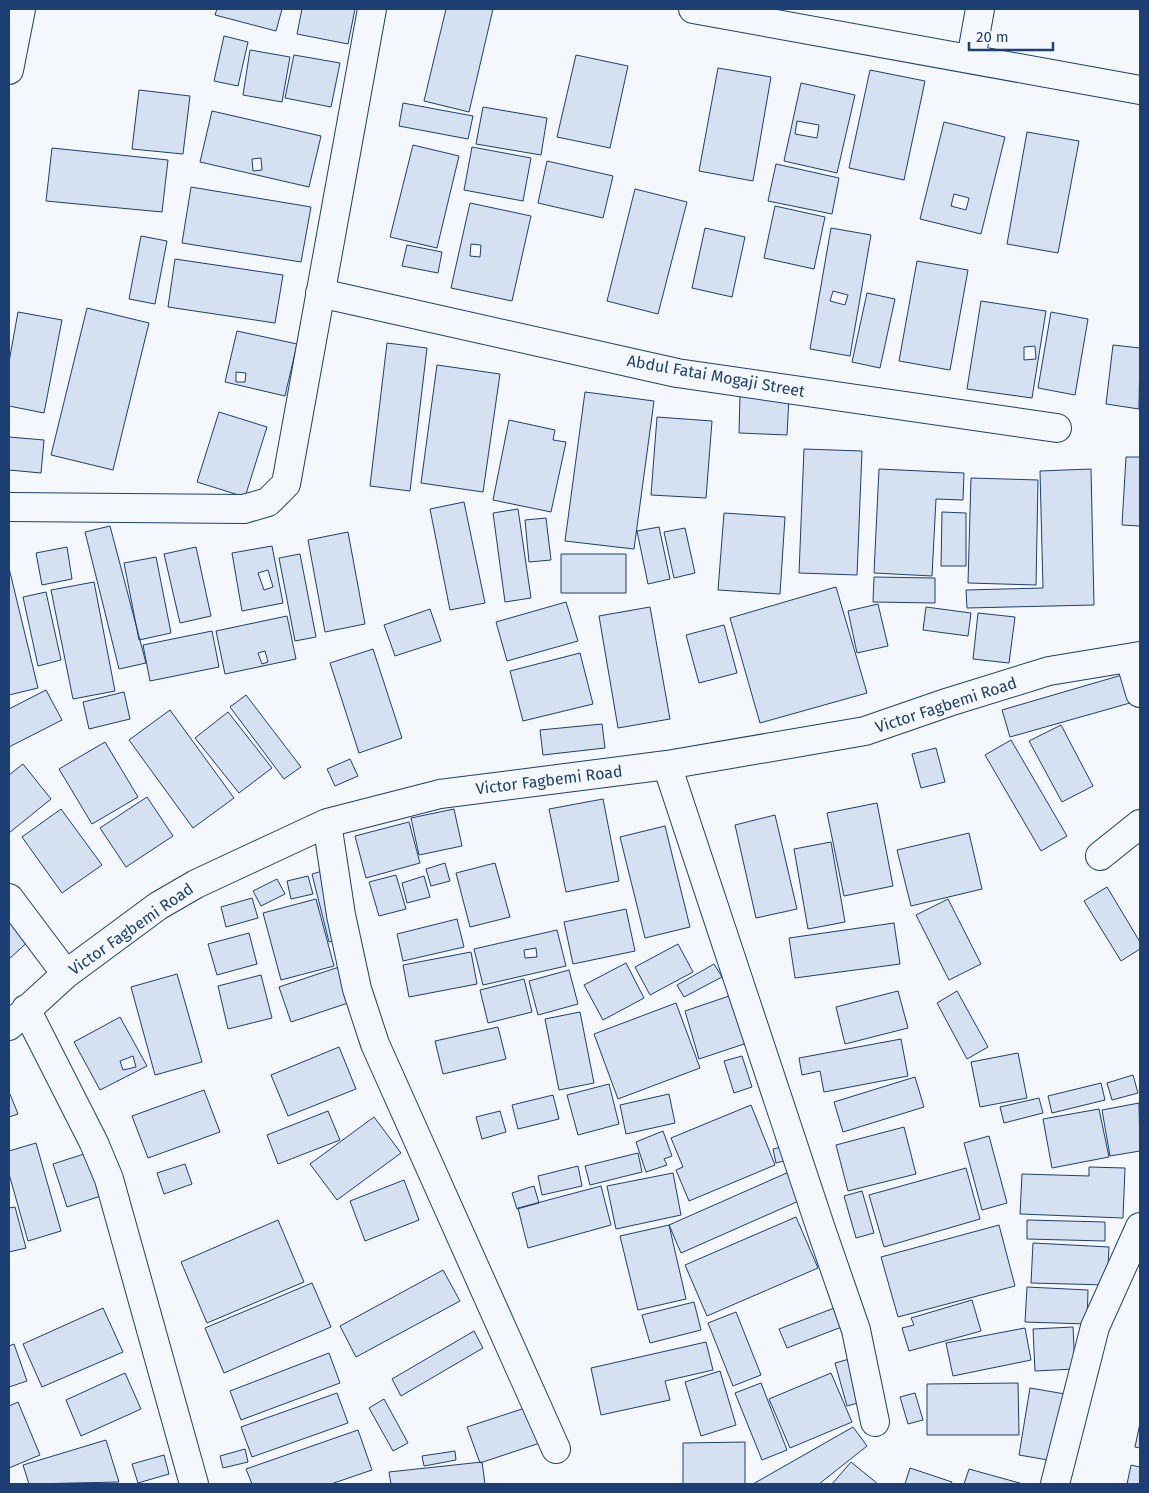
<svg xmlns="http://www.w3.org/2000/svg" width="1149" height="1493" viewBox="0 0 1149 1493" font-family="'Fira Sans',sans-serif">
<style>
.building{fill:#d5e0f0;stroke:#1d3f73;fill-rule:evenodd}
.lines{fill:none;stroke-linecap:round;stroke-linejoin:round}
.minor-casing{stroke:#1d3f73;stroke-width:30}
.minor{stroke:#f4f7fb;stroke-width:28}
.labels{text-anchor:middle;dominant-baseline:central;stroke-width:4;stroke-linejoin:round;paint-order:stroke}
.street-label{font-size:16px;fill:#1d3f73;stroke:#f4f7fb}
</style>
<rect width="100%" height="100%" fill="#f4f7fb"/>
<path class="building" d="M217,9h65l-6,22 -61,-16z
M302,9h53l-7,35 -51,-10z
M446,9h47l-24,103 -45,-11z
M224,36l24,6 -10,44 -24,-5z
M250,50l40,7 -8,45 -39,-7z
M294,55l46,8 -9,44 -46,-9z
M576,55l52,11 -18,82 -53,-11z
M718,68l53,9 -18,104 -54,-10z
M870,70l55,11 -21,99 -55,-12z
M801,83l54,12 -18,78 -53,-12zM797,121l22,4 -2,13 -22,-4z
M139,90l51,6 -7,58 -51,-5z
M403,103l70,13 -5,23 -69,-13z
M483,107l64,11 -6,37 -65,-11z
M212,111l109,25 -12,51 -109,-25zM261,158l1,12 -9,1 -1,-12z
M944,122l61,15 -24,97 -61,-15zM954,194l15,4 -3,12 -15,-4z
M1027,132l52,9 -21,112 -51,-9z
M413,145l46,11 -22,92 -47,-11z
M472,147l59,11 -8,43 -59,-11z
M52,148l116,12 -6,52 -116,-11z
M547,161l66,15 -10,42 -65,-15z
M776,164l63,14 -7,36 -64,-13z
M191,187l120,20 -10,55 -119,-19z
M635,189l52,13 -29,112 -51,-13z
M470,203l61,13 -19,85 -61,-13zM471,244l10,1 -1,12 -10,-1z
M775,206l50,11 -11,52 -50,-11z
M705,228l40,9 -13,60 -40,-9z
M831,228l40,7 -21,121 -40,-7zM833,291l15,4 -3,10 -15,-4z
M141,236l26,5 -12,63 -26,-5z
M407,245l35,7 -4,21 -36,-7z
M175,259l108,16 -8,48 -107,-16z
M917,261l51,9 -18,100 -51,-9z
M867,293l28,6 -15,69 -28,-6z
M981,301l65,10 -14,87 -65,-9zM1035,346l1,13 -12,1v-13z
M87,308l62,15 -36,147 -62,-15z
M18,312l44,8 -18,93 -35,-7v-44z
M1051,312l37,7 -13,76 -37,-7z
M237,331l60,13 -12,52 -60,-14zM236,372l10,1 -1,9h-9z
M387,343l40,5 -17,143 -40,-5z
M1113,345l27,3 -1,61 -33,-5z
M437,365l63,9 -17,118 -62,-9z
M585,392l69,9 -20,148 -69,-8z
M740,395l49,2 -2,38 -48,-2z
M219,412l48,15 -22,70 -48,-15z
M657,417l55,4 -6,77 -55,-3z
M509,420l46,10 -2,10 13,2 -15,70 -58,-12z
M9,437l35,3 -3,33 -32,-3z
M804,449l58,2 -5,124 -58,-2z
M1126,457h14v69l-18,-1z
M879,469l85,4 -1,27 -27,-1 -4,77 -58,-3z
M1091,469l3,136 -127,3 -1,-18 77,-2 -3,-117z
M971,478l67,2 -2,105 -68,-2z
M464,502l21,101 -35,7 -20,-101z
M518,509l13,89 -26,4 -12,-89z
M942,512l24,1v53h-25z
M724,513l61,4 -5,77 -62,-4z
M546,518l5,42 -22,2 -4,-42z
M110,526l36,137 -27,6 -34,-137z
M659,527l11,52 -22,5 -11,-53z
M685,528l10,45 -21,5 -10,-46z
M348,532l17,92 -40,8 -17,-92z
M272,546l11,57 -41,8 -10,-58zM268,570l5,17 -9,3 -6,-17z
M67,547l5,32 -30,6 -6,-32z
M196,547l15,69 -31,7 -16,-69z
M300,554l16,83 -21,4 -16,-83z
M561,554h65v39h-65z
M156,557l15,76 -32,7 -15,-77z
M9,568l29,120 -29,7z
M874,577l61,1v25l-62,-1z
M94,582l21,109 -42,8 -22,-109z
M836,587l31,106 -107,30 -30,-105z
M46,592l15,68 -23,6 -15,-69z
M566,602l12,39 -71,20 -11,-39z
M878,604l10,42 -31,7 -9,-42z
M650,607l20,112 -52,9 -19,-112z
M926,607l45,6 -3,23 -45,-6z
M430,609l11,32 -46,15 -11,-31z
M978,613l37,4 -6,46 -36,-4z
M287,616l9,43 -71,15 -9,-43zM265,651l3,11 -6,2 -4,-11z
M724,625l13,48 -38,10 -13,-48z
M212,631l7,36 -69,14 -7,-36z
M373,649l29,89 -43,15 -29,-90z
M580,653l13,51 -70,17 -13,-50z
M1122,675l8,28 -120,34 -8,-27z
M46,690l16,30 -53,27v-38z
M124,692l6,27 -41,10 -6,-27z
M246,695l55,72 -17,12 -54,-72z
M170,710l64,88 -41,30 -64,-88z
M228,712l44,56 -33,25 -44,-55z
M602,724l3,24 -62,7 -3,-25z
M1061,725l32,61 -31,16 -33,-61z
M1011,740l56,96 -26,15 -56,-96z
M105,742l33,55 -46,27 -33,-55z
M936,748l9,34 -24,6 -9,-34z
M350,759l8,17 -23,10 -8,-17z
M23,764l28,35 -42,34v-58z
M147,797l26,39 -47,31 -26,-39z
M603,799l16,82 -53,11 -17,-83z
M877,803l16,83 -49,10 -17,-83z
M61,809l41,56 -40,28 -40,-56z
M454,809l8,37 -43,9 -8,-37z
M775,815l22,94 -41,9 -21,-93z
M409,822l11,41 -54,15 -11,-42z
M665,826l25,101 -45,11 -25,-101z
M969,833l13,56 -71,17 -14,-56z
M831,842l14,80 -37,7 -14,-80z
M445,863l5,18 -19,5 -5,-17z
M495,863l15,54 -40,10 -14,-54z
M326,870l17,68 -14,4 -17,-68z
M396,875l10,34 -27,7 -10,-34z
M308,876l5,18 -22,5 -4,-18z
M424,876l6,21 -23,6 -5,-20z
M277,879l8,15 -24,12 -8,-15z
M1107,887l33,55v7l-19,12 -37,-60z
M252,898l6,20 -32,9 -5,-20z
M316,899l18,67 -53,14 -18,-67z
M948,899l33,65 -32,16 -33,-65z
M626,909l9,42 -62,13 -9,-42z
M9,911l23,27 -23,21z
M457,919l7,28 -61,14 -6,-27z
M894,923l6,41 -105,14 -6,-40z
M557,930l9,36 -83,19 -9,-36zM536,948l1,9 -12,1 -1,-8z
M249,933l8,31 -40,11 -9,-31z
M678,944l15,28 -43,23 -15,-28z
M471,952l6,32 -68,13 -6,-32z
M626,963l18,35 -41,22 -19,-35z
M714,964l8,13 -38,20 -7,-12z
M339,967l12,35 -60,20 -12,-35z
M569,970l9,34 -40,11 -9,-34z
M177,974l25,88 -47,13 -24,-88z
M261,975l11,43 -44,11 -10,-43z
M524,979l8,33 -44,11 -8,-33z
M898,991l10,37 -63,16 -9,-37z
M957,991l31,56 -21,12 -30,-56z
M732,995l15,48 -48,16 -14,-48z
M676,1003l24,65 -82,31 -24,-65z
M580,1012l14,71 -35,7 -14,-71z
M120,1017l27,49 -47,24 -26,-48zM133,1056l3,11 -13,3 -3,-9z
M498,1027l8,32 -63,15 -8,-33z
M901,1039l7,37 -84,16 -4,-21 -18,4 -3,-17z
M339,1047l17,42 -68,27 -17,-41z
M1018,1053l9,45 -47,9 -9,-45z
M742,1056l10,31 -18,6 -10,-32z
M1133,1075l5,18 -26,7 -5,-17z
M915,1077l9,30 -81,25 -9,-30z
M1101,1083l4,17 -53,13 -4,-17z
M609,1084l10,40 -41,11 -11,-40z
M204,1090l16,42 -72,26 -16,-42z
M10,1094l8,20 -9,3v-22z
M669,1094l6,29 -49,11 -6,-29z
M553,1095l6,24 -41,10 -6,-24z
M1039,1098l4,15 -39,10 -4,-16z
M1139,1103l1,48 -30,5 -8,-46z
M751,1105l24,60 -86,36 -13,-31 7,-3 -12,-29z
M1099,1109l10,48 -57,11 -9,-49z
M328,1111l12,29 -62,24 -11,-29z
M500,1111l6,21 -24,7 -6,-22z
M374,1117l27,36 -64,47 -27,-36z
M904,1127l12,47 -68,17 -12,-46z
M663,1131l9,25 -8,3 3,6 -21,7 -10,-30z
M989,1136l18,67 -25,7 -18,-67z
M36,1143l25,88 -33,10 -19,-67v-23z
M789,1145l3,14 -16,4 -3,-14z
M87,1153l14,43 -34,11 -14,-43z
M638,1153l4,19 -52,13 -5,-19z
M185,1164l7,20 -28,10 -7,-21z
M578,1166l4,20 -40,9 -4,-19z
M1089,1167l36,1 -2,50 -103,-4 2,-40 67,2z
M966,1168l14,51 -96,28 -15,-52z
M789,1172l12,28 -120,53 -12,-28z
M673,1173l8,42 -65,14 -9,-43z
M404,1180l15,40 -54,21 -15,-40z
M534,1186l5,17 -22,6 -5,-16z
M601,1186l10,39 -83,23 -10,-40z
M862,1191l12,42 -18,5 -12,-42z
M15,1207l11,41 -17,4v-44z
M796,1217l22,51 -111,48 -22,-51z
M278,1220l26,62 -97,41 -26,-61z
M1027,1220l78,2v19l-78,-2z
M669,1225l17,74 -48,11 -18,-74z
M999,1225l16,61 -117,31 -17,-60z
M1033,1243l76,4 -2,38 -76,-2z
M443,1270l17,31 -104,56 -16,-31z
M312,1283l19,44 -107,46 -19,-45z
M1027,1287l61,3 -1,34 -62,-2z
M972,1300l9,31 -72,20 -7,-23 12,-3 -3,-7z
M694,1302l7,28 -51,13 -8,-28z
M845,1304l7,19 -65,25 -8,-19z
M103,1308l20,44 -81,35 -19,-43z
M736,1312l25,63 -28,11 -25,-63z
M1073,1327l2,42 -40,2 -2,-42z
M1025,1328l6,32 -78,16 -7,-33z
M474,1331l9,17 -82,48 -9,-17z
M706,1342l7,28 -48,11 5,19 -69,15 -10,-47z
M14,1344l13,37 -18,6v-41z
M329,1353l11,30 -99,37 -11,-29z
M853,1358l12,43 -18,5 -12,-43z
M720,1371l16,54 -35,11 -16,-54z
M125,1373l16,36 -60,27 -15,-36z
M831,1373l21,49 -62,26 -21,-49z
M761,1383l26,67 -25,10 -27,-67z
M1018,1383l1,52h-92v-51z
M1030,1388l35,6 -11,67 -35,-6z
M337,1393l11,30 -96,34 -11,-30z
M915,1393l8,27 -15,4 -8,-27z
M384,1399l24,44 -15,8 -24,-43z
M18,1402l22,53 -31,13v-62z
M531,1406l12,36 -63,21 -13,-36z
M1140,1423v25l-5,-1z
M853,1427l14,19 -48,38h-66z
M358,1430l14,40 -41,14h-79l-6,-15z
M106,1440l13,42 -90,2 -6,-19z
M745,1442v42h-62v-41z
M245,1449l3,13 -25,6 -3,-12z
M455,1451l1,9 -32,6 -2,-10z
M164,1455l5,19 -31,9 -6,-19z
M482,1462l3,22h-94l-2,-12z
M851,1462l27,22h-46z
M1131,1465l9,2v17h-13z
M910,1468l42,14 -1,2h-46z
M969,1469l54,15h-59z"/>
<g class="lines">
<defs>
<path id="minor" d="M693,9l447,81
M971,59l9,-50
M9,70l12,-61
M320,293l357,80 380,55
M9,507l235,2 24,-7 18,-18 86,-475
M1130,659l10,34
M667,765l154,464 35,101 19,92
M327,823l14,92 16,74 18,55 181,405
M1100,856l40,-32
M9,898l57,76
M26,1009l68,134 15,36 85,305
M9,1026l57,-52 92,-68 38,-22 131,-61 113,-29 227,-29 198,-34 84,-29 100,-31 91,-15
M1055,1484l40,-157 45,-100"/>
</defs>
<use href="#minor" class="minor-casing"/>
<use href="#minor" class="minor"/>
</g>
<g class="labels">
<g class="street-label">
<text transform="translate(716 376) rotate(10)">Abdul Fatai Mogaji Street</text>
<text transform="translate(946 705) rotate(-18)">Victor Fagbemi Road</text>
<text transform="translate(549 780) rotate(-7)">Victor Fagbemi Road</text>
<text transform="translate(131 929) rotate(-35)">Victor Fagbemi Road</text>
</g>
</g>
<rect width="1149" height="1493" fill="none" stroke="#1d3f73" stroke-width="20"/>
<path d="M969 42v8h84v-8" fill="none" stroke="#1d3f73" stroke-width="2.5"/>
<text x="976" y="42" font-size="15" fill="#1d3f73" stroke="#f4f7fb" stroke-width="4" paint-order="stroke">20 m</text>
</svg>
